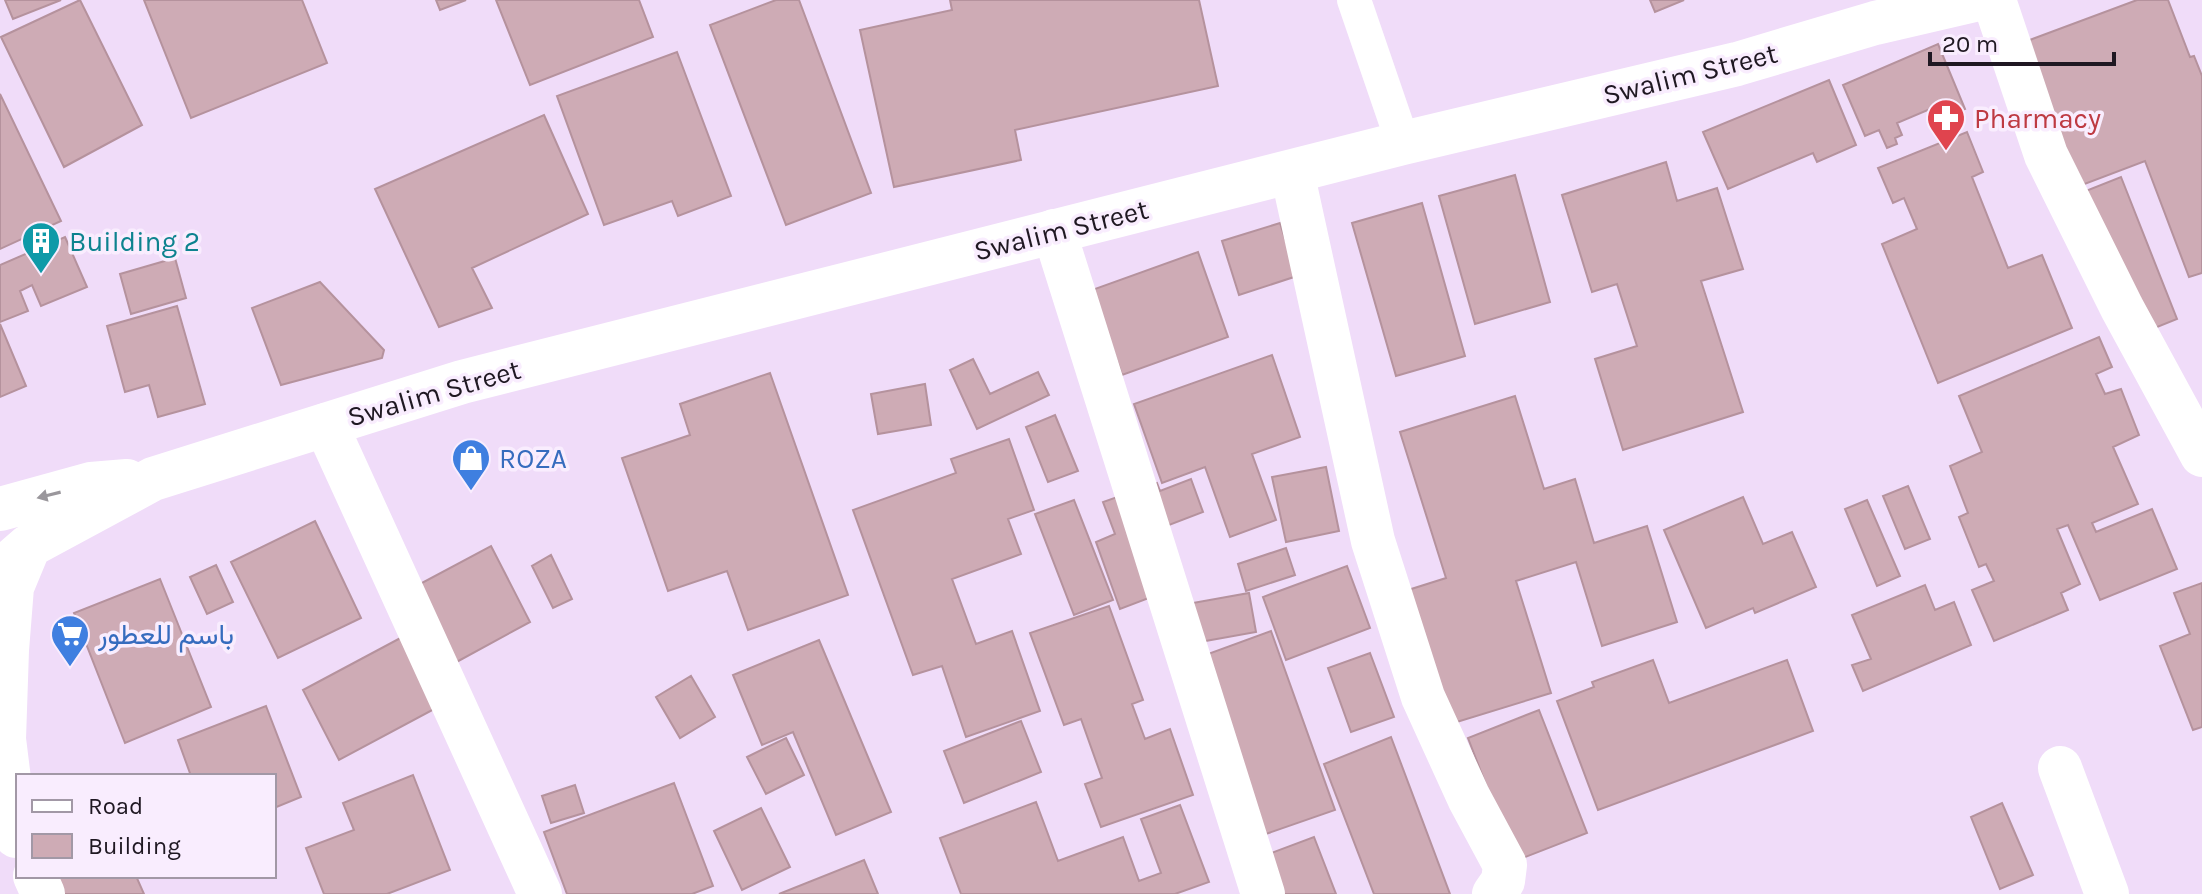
<svg xmlns="http://www.w3.org/2000/svg" width="2202" height="894" viewBox="0 0 2202 894" font-family="Karla,Vazirmatn,sans-serif">
<style>
.building{fill:#ceabb5;stroke:#b5929d;stroke-width:2}
.lines{fill:none;stroke-linecap:round;stroke-linejoin:round}
.lane{stroke:#fff;stroke-width:34}
.street{stroke:#fff;stroke-width:44}
.secondary{stroke:#fff;stroke-width:44}
.oneway{fill:#9a979c}
.labels{text-anchor:middle;dominant-baseline:central;stroke-width:7;stroke-linejoin:round;paint-order:stroke}
.street-label{font-size:28px;fill:#1f1822;stroke:#f9edfe}
.health-label{font-size:28px;fill:#be3a42;stroke:#f9edfe;text-anchor:start}
.culture-label{font-size:28px;fill:#0d838f;stroke:#f9edfe;text-anchor:start}
.shop-label{font-size:28px;fill:#366cbe;stroke:#f9edfe;text-anchor:start}
</style>
<rect width="100%" height="100%" fill="#f0dcf9"/>
<path class="building" d="M5,0h56l-48,19z
M80,0l62,125 -78,42 -63,-130z
M144,0h158l25,63 -136,55z
M436,0h30l-26,10z
M496,0h143l14,37 -123,48z
M776,0h23l72,193 -85,32 -76,-200z
M950,0h249l19,86 -203,44 6,30 -127,27 -34,-157 92,-20z
M1650,0h34l-29,12z
M2137,0h31l22,57 4,-1 8,20v197l-13,4 -44,-116 -71,27 -55,-144z
M1938,44l27,65 -23,9 -5,-12 -40,17 5,12 -7,3 2,6 -10,4 -8,-18 -14,6 -22,-51z
M677,52l54,144 -53,20 -6,-15 -68,24 -47,-129z
M1829,80l27,65 -39,17 -4,-9 -85,36 -25,-57z
M0,94l61,127 -61,28z
M544,115l44,99 -116,54 20,40 -53,19 -64,-138z
M1967,132l16,40 -11,5 36,91 34,-13 30,73 -134,55 -56,-139 35,-15 -13,-31 -11,5 -15,-35z
M1666,162l11,39 40,-13 26,81 -42,12 42,131 -120,38 -28,-91 42,-13 -20,-62 -25,8 -30,-97z
M1515,175l35,127 -75,22 -36,-128z
M2121,177l56,142 -52,21 -57,-142z
M1422,203l43,153 -69,20 -44,-153z
M1280,223l17,53 -58,19 -17,-54z
M65,237l22,50 -46,19 -9,-21 -12,6 8,20 -28,11v-57z
M1198,252l30,85 -106,38 -30,-85z
M175,258l11,40 -55,16 -11,-40z
M320,282l64,68 -2,8 -101,27 -29,-77z
M177,306l28,98 -47,13 -9,-32 -24,7 -18,-66z
M0,324l26,62 -26,11z
M2099,337l13,30 -16,7 9,20 16,-5 18,46 -26,12 25,57 -46,19 4,9 56,-23 25,60 -77,31 -32,-75 -11,4 23,55 -19,9 7,17 -74,31 -22,-51 22,-9 -8,-17 -7,3 -20,-50 9,-4 -18,-47 32,-14 -23,-56z
M1272,355l28,82 -48,17 24,66 -46,17 -25,-70 -43,16 -28,-79z
M973,359l17,35 48,-22 11,23 -72,34 -27,-59z
M770,373l78,222 -100,35 -21,-59 -59,20 -46,-133 68,-23 -10,-31z
M925,384l6,41 -53,9 -7,-40z
M1515,396l29,93 31,-10 19,64 53,-17 30,96 -75,24 -26,-84 -60,19 35,112 -104,32 -42,-134 41,-13 -46,-146z
M1055,415l23,56 -30,11 -22,-55z
M1009,439l25,71 -26,9 13,35 -69,25 24,65 36,-13 28,80 -74,26 -24,-71 -29,9 -60,-165 103,-37 -5,-14z
M1326,467l13,64 -53,11 -14,-65z
M1191,479l12,33 -63,24 22,57 -42,16 -24,-67 19,-8 -12,-32 54,-19 3,8z
M1908,486l22,53 -25,10 -22,-53z
M1743,497l20,47 29,-12 24,55 -61,26 -2,-5 -47,20 -42,-98z
M1074,500l39,100 -39,15 -39,-101z
M1867,500l33,76 -23,10 -32,-77z
M315,521l46,97 -83,40 -47,-96z
M491,546l39,76 -79,43 15,27 -127,68 -36,-70 120,-64 -18,-34z
M1286,548l9,27 -49,16 -8,-27z
M551,555l21,44 -19,9 -21,-42z
M216,565l17,37 -26,12 -17,-37z
M1347,566l23,62 -84,32 -23,-63z
M160,579l51,128 -86,36 -51,-130z
M2202,583v144l-9,3 -33,-84 30,-12 -16,-41z
M1925,585l10,25 19,-8 17,43 -108,46 -11,-26 19,-6 -19,-44z
M1249,593l7,39 -73,13 -7,-39z
M1109,606l34,94 -11,4 13,35 25,-10 23,66 -92,32 -16,-43 17,-6 -21,-59 -17,6 -34,-92z
M1271,631l64,179 -75,26 -63,-178z
M819,640l72,172 -55,23 -43,-103 -31,13 -29,-70z
M1370,653l24,64 -43,15 -23,-64z
M1653,660l16,43 118,-43 26,71 -215,79 -41,-109 37,-14 -2,-5z
M691,676l24,41 -35,21 -24,-41z
M266,706l35,91 -27,11v-32h-83l-13,-36z
M1539,710l48,123 -72,28 -47,-123z
M1021,721l20,51 -77,31 -20,-52z
M1391,737l59,157h-76l-50,-130z
M786,738l18,37 -38,19 -19,-37z
M413,775l37,95 -63,24h-63l-18,-46 48,-18 -11,-27z
M674,783l39,103 -21,8h-125l-23,-62z
M575,785l9,28 -33,10 -9,-27z
M1036,802l22,59 65,-24 16,44 22,-8 -20,-54 39,-14 29,77 -34,12h-214l-21,-56z
M2002,803l31,72 -33,14 -29,-72z
M761,808l29,59 -48,23 -28,-59z
M1314,837l22,57h-64l-14,-36z
M864,860l14,34h-99z
M39,876h97l8,18h-97z"/>
<g class="lines">
<path class="lane" d="M1354,0l49,143"/>
<path class="street" d="M1994,0l52,155 76,153 80,147
M1292,172l81,369 50,156 46,101 36,67 -2,16 -9,13
M1054,231l209,663
M326,425l214,469
M2060,768l47,126"/>
<path class="secondary" d="M0,509l91,-25 36,-3
M0,571l29,-25 124,-67 309,-97 941,-239 334,-79 138,-41 99,-23
M16,836l-12,-97 3,-89 5,-63 17,-41
M35,876l8,18"/>
</g>
<defs><path id="oneway-solid" d="M-6-.8H1V-3.2L6.5 0L1 3.2V.8H-6Z" transform="scale(2)"/></defs>
<use class="oneway" href="#oneway-solid" transform="translate(49 495) rotate(166)"/>
<defs>
<symbol id="pharmacy-pin" viewBox="-11 -11 22 30"><path d="M0 17L-7.5 6A9.5 9.5 0 1 1 7.5 6Z" fill="#e0444e" stroke="#f9edfe"/><path d="M-2-6h4v4h4v4h-4v4h-4v-4h-4v-4h4Z" fill="#fff"/></symbol>
<symbol id="building-pin" viewBox="-11 -11 22 30"><path d="M0 17L-7.5 6A9.5 9.5 0 1 1 7.5 6Z" fill="#0f9aa8" stroke="#f9edfe"/><path d="M-4-6H4V6H1V3H-1V6H-4ZM-2.5-4.3h1.7v1.8h-1.7ZM.8-4.3h1.7v1.8H.8ZM-2.5-1h1.7V.8h-1.7ZM.8-1h1.7V.8H.8Z" fill="#fff"/></symbol>
<symbol id="shop-pin" viewBox="-11 -11 22 30"><path d="M0 17L-7.5 6A9.5 9.5 0 1 1 7.5 6Z" fill="#3f7fe0" stroke="#f9edfe"/><path d="M-5-2.5h2.3a2.7 3.5 0 0 1 5.4 0H5L5.5 6h-11ZM-1.5-2.5h3a1.5 2.3 0 0 0-3 0Z" fill="#fff"/></symbol>
<symbol id="supermarket-pin" viewBox="-11 -11 22 30"><path d="M0 17L-7.5 6A9.5 9.5 0 1 1 7.5 6Z" fill="#3f7fe0" stroke="#f9edfe"/><path d="M-6-5.5h2.5l.6 2H6L4.5 2H-2.5L-4.4-4H-6ZM-1.5 3.2a1.3 1.3 0 1 0 .1 0ZM3 3.2a1.3 1.3 0 1 0 .1 0Z" fill="#fff"/></symbol>
</defs>
<g fill-rule="evenodd">
<use href="#pharmacy-pin" x="1924" y="96" width="44" height="60"/>
<use href="#building-pin" x="19" y="219" width="44" height="60"/>
<use href="#shop-pin" x="449" y="436" width="44" height="60"/>
<use href="#supermarket-pin" x="48" y="612" width="44" height="60"/>
</g>
<g class="labels">
<g class="street-label">
<text transform="translate(1690 74) rotate(-14)">Swalim Street</text>
<text transform="translate(1061 230) rotate(-14)">Swalim Street</text>
<text transform="translate(434 393) rotate(-16)">Swalim Street</text>
</g>
<g class="health-label">
<text x="1974" y="118">Pharmacy</text>
</g>
<g class="culture-label">
<text x="69" y="241">Building 2</text>
</g>
<g class="shop-label">
<text x="499" y="458">ROZA</text>
<text x="98" y="634">باسم للعطور</text>
</g>
</g>
<rect x="16" y="774" width="260" height="104" fill="#f9edfe" stroke="#a298a6" stroke-width="2"/>
<rect x="32" y="800" width="40" height="12" fill="#ffffff" stroke="#a298a6" stroke-width="2"/>
<text x="88" y="814" font-size="24" fill="#1f1822">Road</text>
<rect x="32" y="834" width="40" height="24" fill="#ceabb5" stroke="#a298a6" stroke-width="2"/>
<text x="88" y="854" font-size="24" fill="#1f1822">Building</text>
<path d="M1930 52v12h184v-12" fill="none" stroke="#1f1822" stroke-width="4"/>
<text x="1942" y="52" font-size="24" fill="#1f1822" stroke="#f9edfe" stroke-width="6" paint-order="stroke">20 m</text>
</svg>
